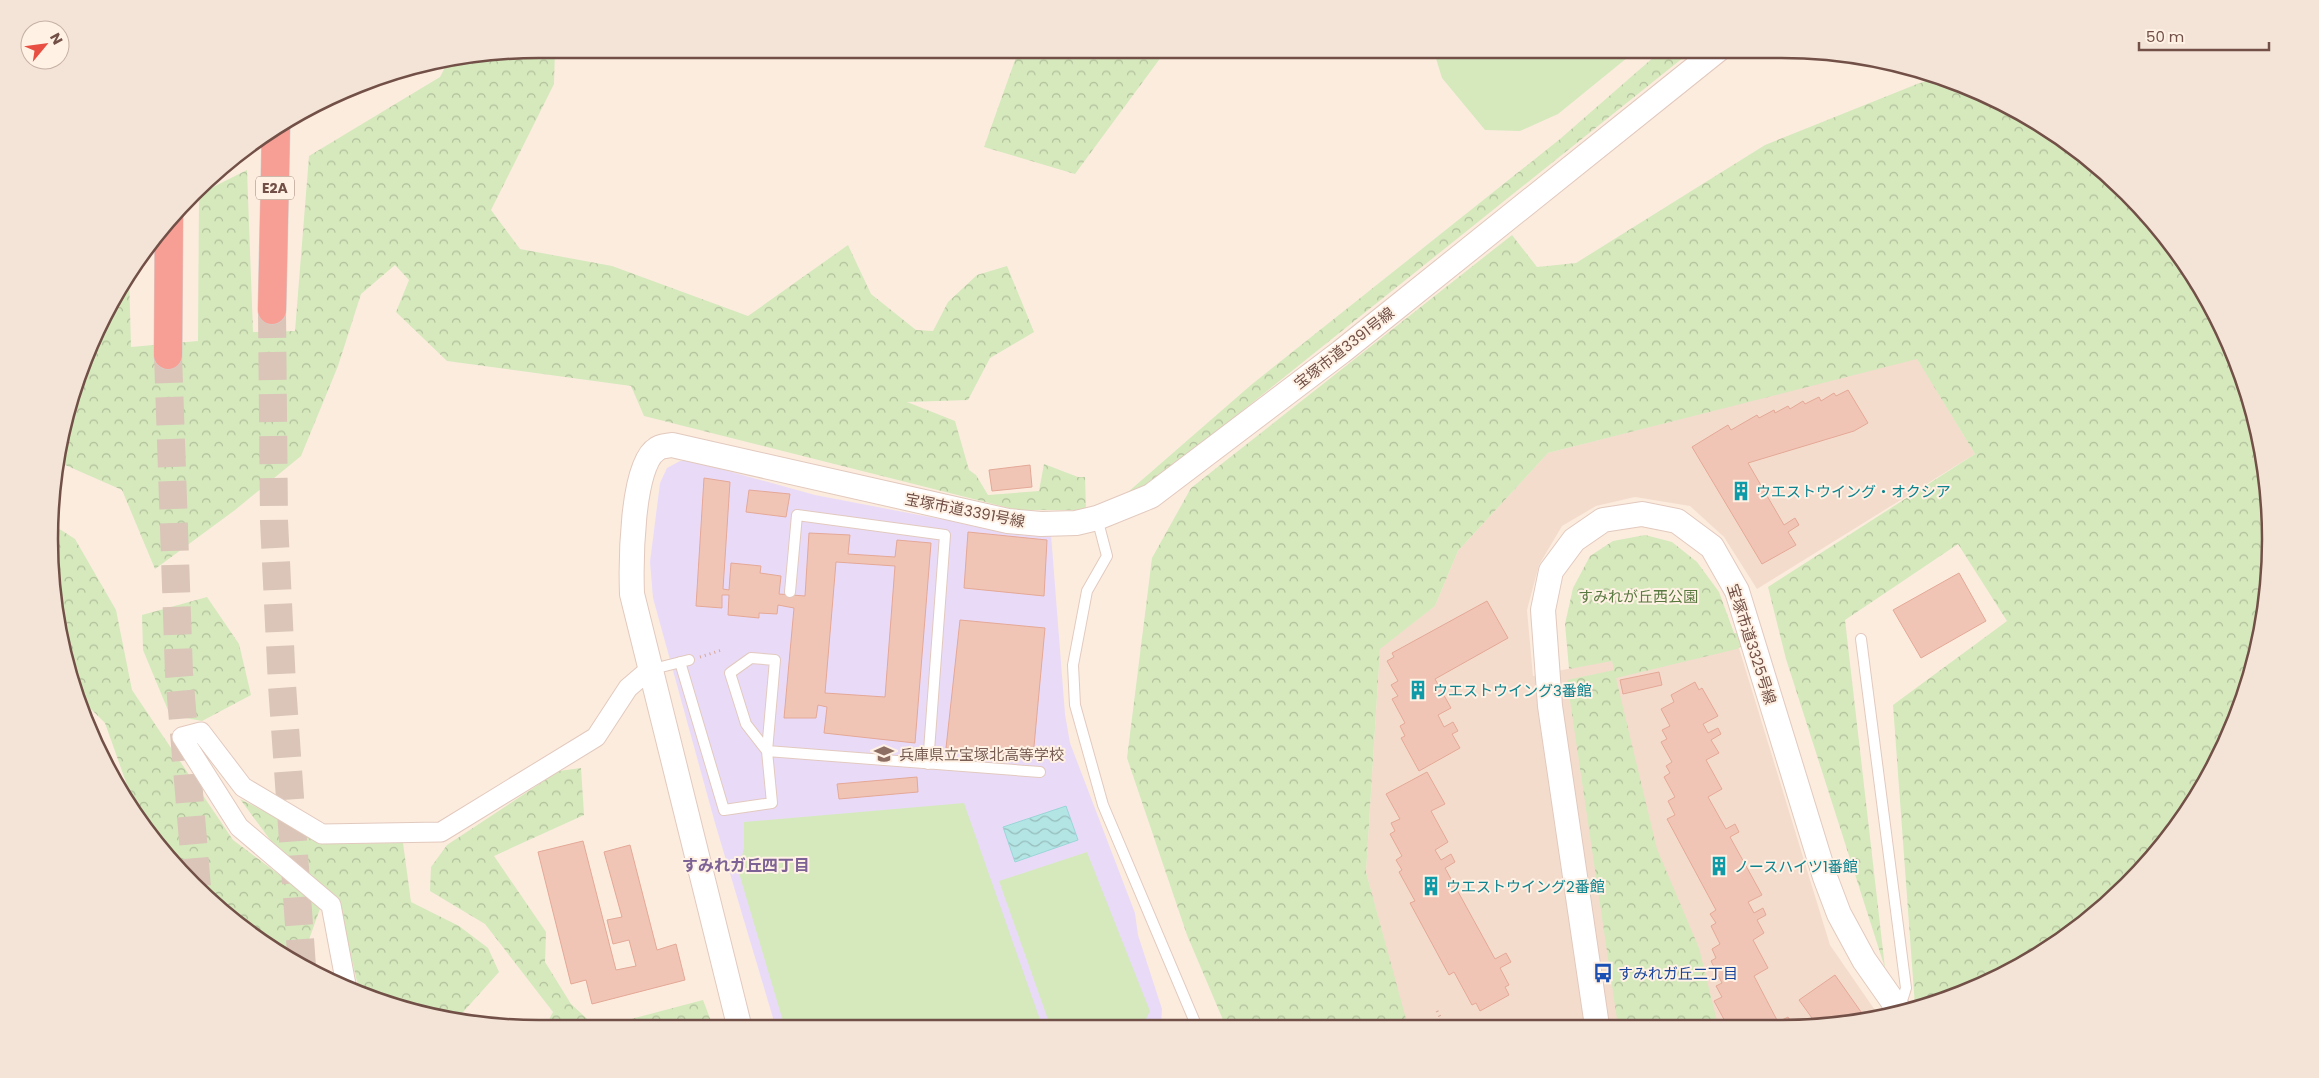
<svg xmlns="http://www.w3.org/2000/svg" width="2319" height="1078" viewBox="0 0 2319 1078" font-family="Poppins,'Noto Sans JP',sans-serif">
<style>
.residential{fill:#f4dccd}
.education{fill:#e9dbf8}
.grass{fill:#d5e9bd}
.forest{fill:url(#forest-crowns)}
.water{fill:url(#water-waves);stroke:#9ad6d7}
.building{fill:#f1c5b6;stroke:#e4a896;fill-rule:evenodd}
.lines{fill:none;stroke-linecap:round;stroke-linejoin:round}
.motorway-tunnel{stroke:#dac5b8;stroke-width:28;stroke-dasharray:28 14;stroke-linecap:butt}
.service-casing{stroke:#e2c9be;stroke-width:12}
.minor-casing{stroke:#e2c9be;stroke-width:21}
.tertiary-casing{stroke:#e2c9be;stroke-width:26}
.motorway-casing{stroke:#d8cecb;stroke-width:29}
.path{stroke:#d6a89a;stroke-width:3;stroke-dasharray:1 4;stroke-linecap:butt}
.service{stroke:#fff;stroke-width:10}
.minor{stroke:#fff;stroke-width:19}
.tertiary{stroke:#fff;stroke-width:24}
.motorway{stroke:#f79f94;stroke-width:28}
.labels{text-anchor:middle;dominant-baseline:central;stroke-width:4;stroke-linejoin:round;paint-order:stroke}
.shield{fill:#fff1e4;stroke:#9c8076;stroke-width:1}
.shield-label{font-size:14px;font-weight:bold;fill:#725047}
.street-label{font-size:15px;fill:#725047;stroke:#fff1e4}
.culture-label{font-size:15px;fill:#0d838f;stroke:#fff1e4;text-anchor:start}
.park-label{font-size:15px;fill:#58783f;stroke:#fff1e4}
.education-label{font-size:15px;fill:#785e54;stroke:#fff1e4;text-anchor:start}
.transit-label{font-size:15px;fill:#164399;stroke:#fff1e4;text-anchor:start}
.neighbourhood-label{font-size:16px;font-weight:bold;fill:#7c6295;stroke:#fff1e4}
.rim{fill:none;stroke:#725047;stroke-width:2.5}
</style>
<defs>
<pattern id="forest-crowns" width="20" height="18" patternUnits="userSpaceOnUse" patternTransform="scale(1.25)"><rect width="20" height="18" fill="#d5e9bd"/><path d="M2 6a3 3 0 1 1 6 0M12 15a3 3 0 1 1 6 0" fill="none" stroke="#b1bf9b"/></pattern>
<pattern id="water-waves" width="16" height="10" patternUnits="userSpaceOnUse" patternTransform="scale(1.25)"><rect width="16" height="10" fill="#b3e5e5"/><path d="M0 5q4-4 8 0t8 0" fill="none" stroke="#96bcbb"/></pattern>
</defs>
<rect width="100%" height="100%" fill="#fcecde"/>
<path class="residential" d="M1917,358l58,96 -218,135 -33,-52 -34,-31 -55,-9 -39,9 -34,20 -23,39 -12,45 6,66 202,-41 95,310 49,71 -35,9 -559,2 107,-57 -26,-98 14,-224 55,-42 23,-55 90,-98z"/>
<path class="education" d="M680,461h12l123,34 120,23 116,16 14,180 5,29 65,170 3,22 24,74 -1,18 -385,1 -61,-205 -62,-225 -3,-36 10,-79 7,-15z"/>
<path class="grass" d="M1433,49h205l-80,65 -38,17 -35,-1 -43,-52z
M964,803l79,225h-258l-46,-155 5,-27v-24z
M1087,852l63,159 -8,16 -91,1 -52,-147z"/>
<path class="forest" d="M539,49h16l-1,35 -63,126 29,39 92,17 136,50 100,-71 23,49 45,36 17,1 15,-29 29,-27 30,-9 27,66 -44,26 -22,42 -61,2 48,19 14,49 7,5 12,20 51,-4 5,-27 34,13h7l1,33h-69l-373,-94 -13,-30 -184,-25 -51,-49 13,-32 -14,-15 -34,29 -23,72 -37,90 -66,54 -80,59 -33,-79 -66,-29c2,-20 9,-39 15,-59 14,-46 30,-89 58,-129l2,74 67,-6 1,-147 48,-24 6,162 42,-1 14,-175 131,-79 10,-19z
M1019,49h148l-92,125 -91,-27z
M1663,49h31l-537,430 -37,20 131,-114 309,-246z
M1939,77l28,9 85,45 74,61 61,74 46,85 25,83 3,9 9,96 -9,95 -28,92 -64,111 -90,91 -111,64 -53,14 -22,-301 114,-84 -49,-77 -113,76 40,348 -99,-309 -18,-72 207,-133 -58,-95 -369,94 -90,98 -23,55 -55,43 -14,223 42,154 -182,1 -39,-92 -60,-177 25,-200 39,-70 321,-253 25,32 39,-4 189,-118 152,-61z
M50,523l25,16 41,71 16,80 101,150 88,66 -19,53v8l-86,-59 -46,-46 -31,-43 -34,-96 -32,-32 -15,-57 -9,-95z
M1645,535l27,7 25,20 22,30 15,41h6l5,11 -8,5 -121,29 41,171 42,99 19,77 -100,1 -51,-346 47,-10 -2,-9 -43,8 -4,-45 8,-36 17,-32 23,-15z
M207,597l32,47 12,51 -49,26 -32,-6 -27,-65 -1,-35z
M581,768l3,47 -90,41 52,76 -1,30 26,42 26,24 106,-28 11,29h-170l9,-17 -68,-88 -55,-33 1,-24 16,-22 112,-74z
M240,799l90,45 73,-1 8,59 48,24 29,22 11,24 -44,49 -12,-1 -83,-25 -21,-92 -65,-58z"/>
<path class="water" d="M1066,806l12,34 -63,22 -12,-35z"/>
<path class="building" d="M1848,390l20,33 -14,8 -106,32 36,62 11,-7 4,7 -11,7 8,13 -34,19 -70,-117 36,-22 3,5 26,-15 2,3 15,-8 1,3 13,-7 2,3 13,-8 2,3 14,-7 2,4 13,-8 2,3z
M1030,465l2,22 -40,4 -3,-21z
M704,478l26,4 -7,107 6,1 2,-27 30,3 -1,7 21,3 -2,18 26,2 4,-63 41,2 -2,19 47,3 2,-17 34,3 -16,200 -91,-10 3,-26 -9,-2 -2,13h-32l10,-110 -16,-3 -1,9 -18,-1v5l-31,-3 1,-20h-7v13l-26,-2zM836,562l59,4 -10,131 -60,-4z
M749,490l41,4 -4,23 -40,-5z
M968,532l79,8 -3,56 -80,-8z
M1959,573l27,48 -65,37 -28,-48z
M1487,601l21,37 -73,41 16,29 -13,7 6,12 9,-5 5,9 -6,3 8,14 -41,23 -18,-33 4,-2 -5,-10 5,-3 -13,-24 6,-3 -7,-11 7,-4 -11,-20 7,-4 -2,-4z
M960,620l85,8 -12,129 -87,-9z
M1659,672l3,13 -39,9 -3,-14z
M1695,682l4,8 3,-2 16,28 -15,8 5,9 10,-5 3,6 -10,6 8,13 -13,7 16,29 -14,8 18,32 9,-5 4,8 -9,5 32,58 -14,7 6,11 9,-5 3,7 -9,5 7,13 -11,7 15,28 -14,8 24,46 10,-5 4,6 -4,2h-61l-13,-24 8,-4 -6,-11 6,-3 -11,-22 5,-3 -4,-9 8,-5 -9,-18 5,-3 -6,-9 6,-4 -49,-91 8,-4 -7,-14 7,-4 -11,-20 6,-4 -4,-7 6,-4 -11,-20 6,-3 -5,-9 8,-4 -9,-17 13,-7 -3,-7z
M1427,772l18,32 -14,7 17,31 -13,8 6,10 10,-6 4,8 -10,6 50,91 11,-6 5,9 -11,6 9,17 -4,2 4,8 -29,16 -4,-8 -4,2 -18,-33 -5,3 -39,-72 5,-2 -16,-29 3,-2 -6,-10 6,-4 -12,-22 5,-3 -4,-8 9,-4 -14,-25z
M917,777l1,15 -79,7 -2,-15z
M583,841l33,129 20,-4 -7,-26 -16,4 -6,-24 15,-3 -18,-65 26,-7 27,105 19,-6 9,36 -93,24 -6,-24 -15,4 -33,-132z
M1835,975l31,44 -22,6h-27l-18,-25z"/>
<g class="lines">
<path class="motorway-tunnel" d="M272,310l2,211 8,164 20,282
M168,355l11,318 18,215"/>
<defs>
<path id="service" d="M1097,518l10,38 -20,35 -14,74 2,40 28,100 94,222
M790,592l7,-77 148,20 -17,229
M1861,639l45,349 -6,19
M680,662l44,148 48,-7 -5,-52 -21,-27 -16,-51 21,-15 24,2 -8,91 273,21
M649,670l40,-10"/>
<path id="minor" d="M347,990l-16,-85 -92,-78 -57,-90 19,-5 42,55 79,47 119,-2 155,-95 32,-49 21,-18"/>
<path id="tertiary" d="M1597,1026l-47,-320 -7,-96 8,-39 23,-31 29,-20 39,-6 35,7 35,26 25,44 88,286 14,37 25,46 35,50
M740,1029l-108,-435c-1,-28 -1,-130 25,-145 3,-3 10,-3 15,-4l336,76 33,3 35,-1 21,-5 54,-22 190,-144 378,-303"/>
<path id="motorway" d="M272,310l4,-182
M168,355l1,-138"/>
</defs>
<use href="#service" class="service-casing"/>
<use href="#minor" class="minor-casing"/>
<use href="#tertiary" class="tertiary-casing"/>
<use href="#motorway" class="motorway-casing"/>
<path class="path" d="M700,657l22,-7
M1437,1011l7,14 -3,1"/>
<use href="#service" class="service"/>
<use href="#minor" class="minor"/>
<use href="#tertiary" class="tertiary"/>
<use href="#motorway" class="motorway"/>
</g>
<defs>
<symbol id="building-bare" viewBox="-9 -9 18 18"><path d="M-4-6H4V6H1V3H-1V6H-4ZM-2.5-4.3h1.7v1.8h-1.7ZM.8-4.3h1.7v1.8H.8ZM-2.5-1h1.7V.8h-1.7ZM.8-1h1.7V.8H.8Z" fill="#0f9aa8" stroke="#fff1e4" stroke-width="2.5" paint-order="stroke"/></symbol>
<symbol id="school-bare" viewBox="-9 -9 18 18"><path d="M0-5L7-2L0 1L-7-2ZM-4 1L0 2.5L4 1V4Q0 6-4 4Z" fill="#8d6e63" stroke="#fff1e4" stroke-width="2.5" paint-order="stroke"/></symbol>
<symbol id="bus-bare" viewBox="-9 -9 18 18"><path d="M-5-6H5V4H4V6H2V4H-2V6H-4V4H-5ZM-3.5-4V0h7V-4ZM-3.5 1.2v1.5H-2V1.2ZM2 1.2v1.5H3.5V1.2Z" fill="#1a4fb4" stroke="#fff1e4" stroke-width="2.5" paint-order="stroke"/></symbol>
</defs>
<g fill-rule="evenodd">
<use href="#building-bare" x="1727" y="477" width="28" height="28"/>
<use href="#building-bare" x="1404" y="676" width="28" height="28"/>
<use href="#school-bare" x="870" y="740" width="28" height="28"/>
<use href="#building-bare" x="1705" y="852" width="28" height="28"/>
<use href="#building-bare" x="1417" y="872" width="28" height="28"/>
<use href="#bus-bare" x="1589" y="959" width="28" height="28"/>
</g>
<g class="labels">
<rect class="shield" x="256" y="176.5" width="38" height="23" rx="4"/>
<g class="shield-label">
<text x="275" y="188">E2A</text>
</g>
<g class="street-label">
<text transform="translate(1344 348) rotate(-38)">宝塚市道3391号線</text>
<text transform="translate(965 510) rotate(11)">宝塚市道3391号線</text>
<text transform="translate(1752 644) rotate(72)">宝塚市道3325号線</text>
</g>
<g class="culture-label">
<text x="1756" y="491">ウエストウイング・オクシア</text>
<text x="1433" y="690">ウエストウイング3番館</text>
<text x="1734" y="866">ノースハイツ1番館</text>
<text x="1446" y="886">ウエストウイング2番館</text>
</g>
<g class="park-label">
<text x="1638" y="596">すみれが丘西公園</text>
</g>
<g class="education-label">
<text x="899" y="754">兵庫県立宝塚北高等学校</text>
</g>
<g class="transit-label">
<text x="1618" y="973">すみれガ丘二丁目</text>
</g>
<g class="neighbourhood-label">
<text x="746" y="865">すみれガ丘四丁目</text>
</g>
</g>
<path d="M0 0H2319V1078H0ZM539 58H1781A481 481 0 0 1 2262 539V539A481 481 0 0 1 1781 1020H539A481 481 0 0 1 58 539V539A481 481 0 0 1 539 58Z" fill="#f4e4d7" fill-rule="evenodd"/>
<path class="rim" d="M539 58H1781A481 481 0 0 1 2262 539V539A481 481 0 0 1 1781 1020H539A481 481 0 0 1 58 539V539A481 481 0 0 1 539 58Z"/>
<g transform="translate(45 45) rotate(61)"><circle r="24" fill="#fff1e4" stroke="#c7b1a5"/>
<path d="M0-4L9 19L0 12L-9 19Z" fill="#e84e41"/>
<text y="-8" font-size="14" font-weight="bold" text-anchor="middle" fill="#725047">N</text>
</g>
<path d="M2139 42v8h130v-8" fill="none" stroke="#725047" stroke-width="2.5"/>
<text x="2146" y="42" font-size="15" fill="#725047" stroke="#fff1e4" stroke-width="4" paint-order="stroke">50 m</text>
</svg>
